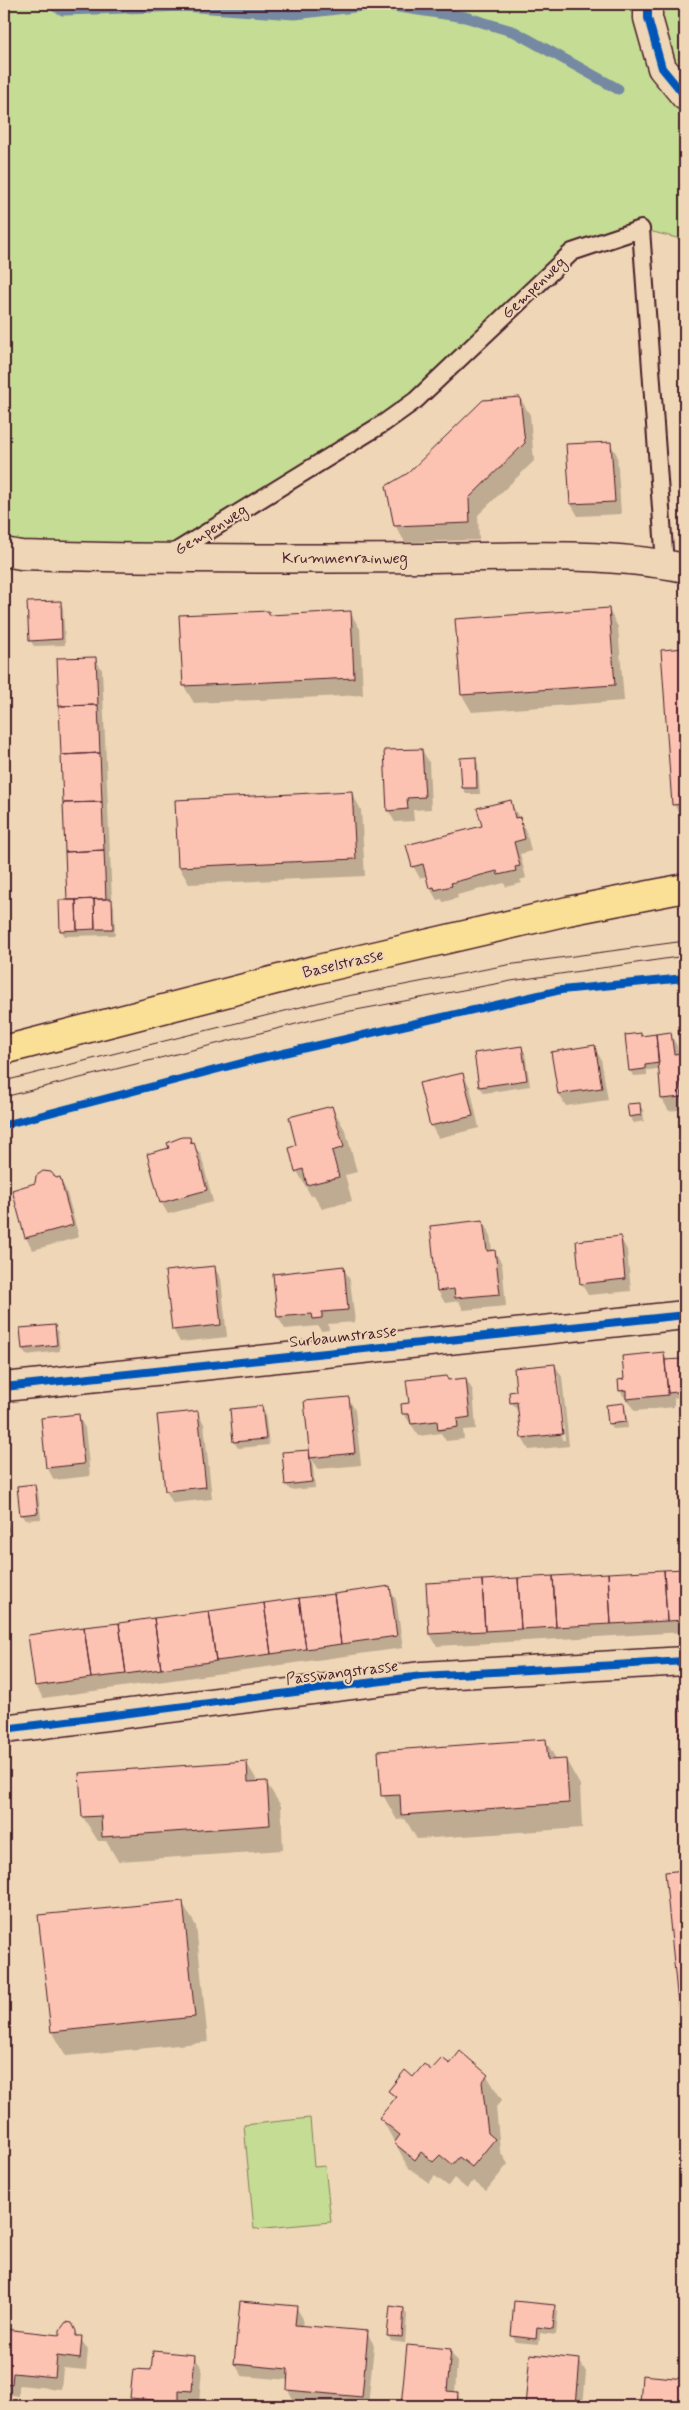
<svg xmlns="http://www.w3.org/2000/svg" width="689" height="2410" viewBox="0 0 689 2410" font-family="Mynerve,sans-serif">
<style>
.green{fill:#c4dc93;stroke:#877e5f}
.shadow{fill:#0003;fill-rule:evenodd}
.lines{fill:none;stroke-linecap:round;stroke-linejoin:round}
.stream{stroke:#7589a3;stroke-width:11}
.building{fill:#fcc2b2;stroke:#4a1f2b}
.lane-casing{stroke:#4a1f2b;stroke-width:20}
.street-casing{stroke:#4a1f2b;stroke-width:31}
.primary-casing{stroke:#4a1f2b;stroke-width:31}
.lane{stroke:#eed6b6;stroke-width:16}
.street{stroke:#eed6b6;stroke-width:28}
.primary{stroke:#fadf96;stroke-width:28}
.tram{stroke:#4a1f2b;stroke-width:1}
.cycleway-casing{stroke:#eed6b6;stroke-width:11}
.cycleway{stroke:#0057b8;stroke-width:8}
.labels{text-anchor:middle;dominant-baseline:central;stroke-width:4;stroke-linejoin:round;paint-order:stroke}
.street-label{font-size:16px;fill:#4a1f2b;stroke:#eed6b6}
</style>
<rect width="100%" height="100%" fill="#eed6b6"/>
<filter id="ink" filterUnits="userSpaceOnUse"><feTurbulence type="fractalNoise" baseFrequency=".02" numOctaves="2"/><feDisplacementMap in="SourceGraphic" scale="10" xChannelSelector="R" yChannelSelector="G"/><feConvolveMatrix kernelMatrix="1 2 1 2 8 2 1 2 1" color-interpolation-filters="sRGB"/></filter>
<g filter="url(#ink)">
<path class="green" d="M4,4h681v236l-44,-11 -69,23 -156,148 -252,159 -160,-7z
M310,2118l4,49 11,-1 6,56 -77,7 -10,-104z"/>
<path class="shadow" d="M520,398l10,17 4,46 -56,54 1,25 -74,2 -10,-17 14,-51z
M610,443l7,12 4,59 -43,2 -7,-12 -4,-58z
M60,602l3,6 2,37 -31,1 -4,-6z
M609,610l9,17 6,74 -152,11 -10,-17z
M268,612l2,4 80,-4 10,17 3,66 -169,8 -10,-17 -4,-69z
M685,649v172h-2l-9,-17 -11,-153z
M95,658l7,12 10,231 2,5 1,29 -50,1 -4,-6 8,-29z
M422,750l7,12 2,47 -18,1 1,11 -19,1 -7,-12z
M475,758l3,6 2,30h-14l-3,-6z
M352,793l9,17 4,66 -176,8 -10,-17 -3,-66z
M510,801l16,30 5,20 -11,3 6,24 -6,2 2,3 -16,4 -2,-4 -47,12 1,3 -15,4 -1,-3 -5,1 -7,-12 -3,-12 -7,2 -7,-12 70,-39z
M680,1031h5v78l-16,2 -7,-12 -2,-30 -13,1v5l-14,1 -3,-6 12,-33 28,-3 7,12 1,8h4z
M522,1047l3,6 5,33 -46,7 -4,-6z
M594,1047l7,12 7,41 -42,6 -7,-12 -6,-41z
M463,1075l7,12 9,41 -41,10 -7,-13z
M639,1104l4,6 1,11 -10,2 -4,-6z
M332,1107l14,25 11,40 -12,3 7,26 -30,8 -8,-14 -3,1 -14,-25 1,-25z
M189,1139l12,16 12,47 -45,12 -7,-12 10,-53 -2,-5 5,-4z
M59,1178l7,12 13,47 -46,13 -7,-12 30,-59z
M483,1221l7,13 2,18h3l7,12 4,42 -43,4 -4,-9 -14,2 -7,-12z
M620,1237l7,13 4,41 -43,4 -7,-12z
M214,1267l7,12 6,58 -47,5 -7,-13z
M343,1267l7,13 5,42 -27,2 1,6 -8,1 -3,-5 -33,3 -7,-12z
M54,1326l4,6 2,19 -34,4 -3,-6z
M663,1353l5,8 17,-2v38l-11,1v9l-39,4 -15,-20 5,-11z
M555,1365l7,12 7,69 -40,4 -7,-12 -2,-24 -9,-12 6,-10zM555,1376h3l7,64h-3z
M447,1377l2,4 17,-2 7,12 3,38 -13,1 1,9 -18,2 -5,-8 -22,3 -15,-22 6,-10z
M348,1398l7,12 6,55 -43,4 -6,-10 3,29 -25,2 -4,-6 -3,-30 27,-3z
M623,1404l3,6 2,18 -15,1 -3,-6z
M262,1407l3,6 4,32 -31,3 -4,-6 -3,-32z
M197,1412l7,12 8,75 -39,4 -7,-12z
M78,1416l7,12 5,48 -36,4 -7,-13z
M34,1485l4,6 3,28 -16,1 -4,-6z
M4,1514l5,6 2,17 -7,1z
M685,1570v62l-248,14 -7,-12 -2,-50z
M389,1588l7,12 7,48 -360,50 -7,-12z
M680,1712h5v85l-1,-2z
M546,1741l11,20 9,-1 14,25 2,43 -165,11 -12,-20 -8,1 -14,-25z
M246,1762l12,20h8l15,24 2,44 -165,11 -12,-20h-8l-15,-24 -3,-43z
M685,1871v151l-5,-8 -14,-141z
M182,1902l14,24 12,116 -142,14 -14,-25z
M460,2053l27,23 15,24 -6,7 4,44 8,13 -22,27 -13,-10 -6,8 -13,-11 -6,8 -13,-10 -6,7 -20,-15 -28,-50 14,-18 -5,-8 24,-13 36,-13z
M554,2306l4,6 -2,23 -16,-2 -1,11 -23,-2 -4,-6z
M296,2307l7,12 -1,7 65,7 7,12 -6,61 -73,-4 -7,-12 1,-10 -47,-4 -7,-12z
M403,2309l4,6 -2,28 -14,-2 -3,-6z
M71,2324l17,26 -2,20 -23,-2 -2,21 -42,-4v11l-15,-2v-64l57,6z
M408,2346l42,4 7,12 -2,31h2l7,13h-62z
M531,2355l48,5 7,12 -3,34h-57z
M194,2356l8,12 -3,35 -13,-1v4h-49l-5,-9 20,-25z
M643,2376l42,4v26h-44z"/>
<g class="lines">
<path class="stream" d="M50,4l13,6 121,-4 111,8 84,-10 86,13 50,15 103,57"/>
</g>
<path class="building" d="M520,397l5,46 -56,55 1,25 -76,3 -8,-40 22,-13 75,-73z
M611,442l4,60 -45,2 -4,-60z
M61,601l1,38 -33,2 -2,-39z
M609,608l6,77 -154,10 -6,-76z
M269,611v4l82,-4 3,67 -171,8 -4,-71z
M685,648v156l-13,1 -11,-155z
M96,657l2,48 -39,1 -2,-48z
M98,705l2,48 -39,2 -2,-49z
M422,749l3,48 -18,1 1,11 -21,2 -3,-61z
M100,753l2,49 -39,1 -2,-48z
M476,757l1,31h-15l-2,-30z
M352,791l4,68 -178,8 -3,-67z
M511,800l4,18 5,-1 5,22 -11,3 6,24 -5,1 1,4 -18,4 -1,-4 -46,12 1,3 -17,4 -1,-3 -5,1 -6,-24 -11,3 -6,-22 76,-19 -5,-18z
M102,802l2,48 -39,2 -2,-49z
M104,850l2,49 -39,1 -2,-48z
M94,899l1,30 -18,1 -1,-30z
M94,899h18l1,30h-18z
M59,900h17l1,30 -17,1z
M685,1029v51h-5l2,17 -21,2 -5,-65 15,-2 3,22 7,-1 -3,-23z
M641,1033v3l15,-2 3,29 -14,2v4l-16,2 -4,-36z
M595,1045l7,43 -44,6 -7,-42z
M522,1046l5,34 -48,7 -5,-34z
M463,1073l10,43 -43,10 -11,-43z
M640,1103l1,12 -12,2 -2,-13z
M332,1106l12,41 -12,4 7,26 -32,8 -4,-16 -8,3 -6,-24 7,-3 -7,-28z
M182,1137h8l1,6 3,-1 13,48 -47,13 -13,-49 22,-6 -2,-5z
M43,1171l8,1 5,6 4,-1 13,48 -48,13 -13,-48 23,-7 1,-7z
M483,1220l4,31 8,-1 5,44 -45,4 -1,-9 -17,2 -7,-65z
M621,1236l4,43 -45,5 -4,-43z
M215,1266l6,59 -49,5 -7,-59z
M344,1266l4,44 -26,2v6l-9,1 -1,-5 -35,3 -4,-43z
M55,1325l2,20 -35,4 -2,-21z
M664,1352l4,43 -42,4v-9l-7,1 -1,-11 6,-1 -2,-23z
M685,1358v33l-4,-32z
M681,1359l4,32 -17,2 -3,-33z
M555,1364l8,70 -42,4 -4,-36 -7,1 -1,-11 7,-1 -2,-23z
M447,1376l1,4 18,-2 4,39 -13,2 1,8 -20,3 -1,-9 -26,3 -2,-10h-7l-1,-10 8,-1 -3,-23z
M349,1397l6,56 -45,5 -6,-57z
M624,1403l2,19 -18,2 -2,-19z
M262,1406l4,33 -33,3 -3,-33z
M198,1411l8,76 -41,4 -8,-76z
M79,1414l5,50 -38,4 -5,-50z
M309,1450l3,32 -27,3 -3,-33z
M35,1484l3,29 -18,2 -3,-29z
M4,1513h2l2,18 -4,1z
M685,1569v51l-18,1 -3,-51z
M664,1570l3,51 -56,3 -3,-51z
M608,1573l3,51 -55,3 -3,-51z
M553,1576l3,51 -35,2 -3,-51z
M518,1578l3,51 -36,2 -3,-51z
M482,1580l3,51 -56,3 -3,-51z
M390,1586l7,50 -56,8 -7,-50z
M334,1594l7,50 -35,5 -7,-51z
M299,1598l7,51 -35,5 -7,-51z
M264,1603l7,51 -55,7 -7,-50z
M209,1611l7,50 -55,8 -7,-51z
M154,1618l7,51 -35,5 -7,-51z
M119,1623l7,51 -35,4 -7,-51z
M84,1627l7,51 -56,8 -7,-51z
M679,1711h6v85h-2z
M546,1739l2,21 18,-1 3,44 -168,12 -1,-20 -19,1 -3,-45z
M247,1761l1,21 19,-1 3,44 -168,12 -1,-21 -19,1 -3,-44z
M685,1870v143l-6,1 -14,-142z
M183,1901l12,116 -144,15 -13,-117z
M460,2051l28,24 -6,7 6,51 7,6 -23,28 -13,-10 -7,8 -12,-10 -7,7 -12,-10 -6,8 -21,-17 6,-8 -21,-17 17,-21 -8,-6 17,-21 8,7 11,-13 7,6 11,-12 8,6z
M240,2301l57,5 -2,19 73,6 -6,66 -75,-7 1,-21 -54,-5z
M514,2301l41,4 -2,24 -16,-2 -1,12 -25,-3z
M390,2306l14,2 -2,29 -15,-1z
M66,2322l6,1 4,8v5h6l-2,23 -23,-3 -2,21 -42,-4 -1,11 -8,-1v-54l56,6v-5z
M407,2345l44,4 -4,42 11,1 -1,14h-56z
M153,2351l42,4 -3,36 -13,-1v12l-49,-4 3,-29 18,1z
M530,2354l50,5 -4,47h-51z
M642,2375l43,4v27h-45z"/>
<g class="lines">
<defs>
<path id="lane" d="M170,555l214,-132 32,-23 156,-148 69,-23 24,335"/>
<path id="street" d="M648,4v14l14,50 23,28
M4,552l17,3c135,4 270,4 404,3 86,-1 176,-7 260,10
M4,1387l681,-72
M4,1729l418,-53 263,-15"/>
<path id="primary" d="M4,1050l310,-80 254,-59 117,-23"/>
</defs>
<use href="#lane" class="lane-casing"/>
<use href="#street" class="street-casing"/>
<use href="#primary" class="primary-casing"/>
<use href="#lane" class="lane"/>
<use href="#street" class="street"/>
<use href="#primary" class="primary"/>
<path class="tram" d="M4,1081l333,-83 170,-33 178,-24
M4,1097l336,-84 171,-32 174,-25"/>
<defs>
<path id="cycleway" d="M648,4v14l14,50 23,28
M4,1125l249,-65 308,-70 124,-12
M4,1387l681,-72
M4,1729l418,-53 263,-15"/>
</defs>
<use href="#cycleway" class="cycleway-casing"/>
<use href="#cycleway" class="cycleway"/>
</g>
</g>
<g class="labels">
<g class="street-label">
<text transform="translate(534 288) rotate(-44)">Gempenweg</text>
<text transform="translate(211 530) rotate(-32)">Gempenweg</text>
<text x="345" y="558">Krummenrainweg</text>
<text transform="translate(343 964) rotate(-13)">Baselstrasse</text>
<text transform="translate(343 1337) rotate(-6)">Surbaumstrasse</text>
<text transform="translate(342 1673) rotate(-7)">Passwangstrasse</text>
</g>
</g>
<rect width="689" height="2410" fill="none" stroke="#eed6b6" stroke-width="20"/>
<rect x="10" y="10" width="669" height="2390" fill="none" stroke="#4a1f2b" stroke-width="2" filter="url(#ink)"/>
</svg>
